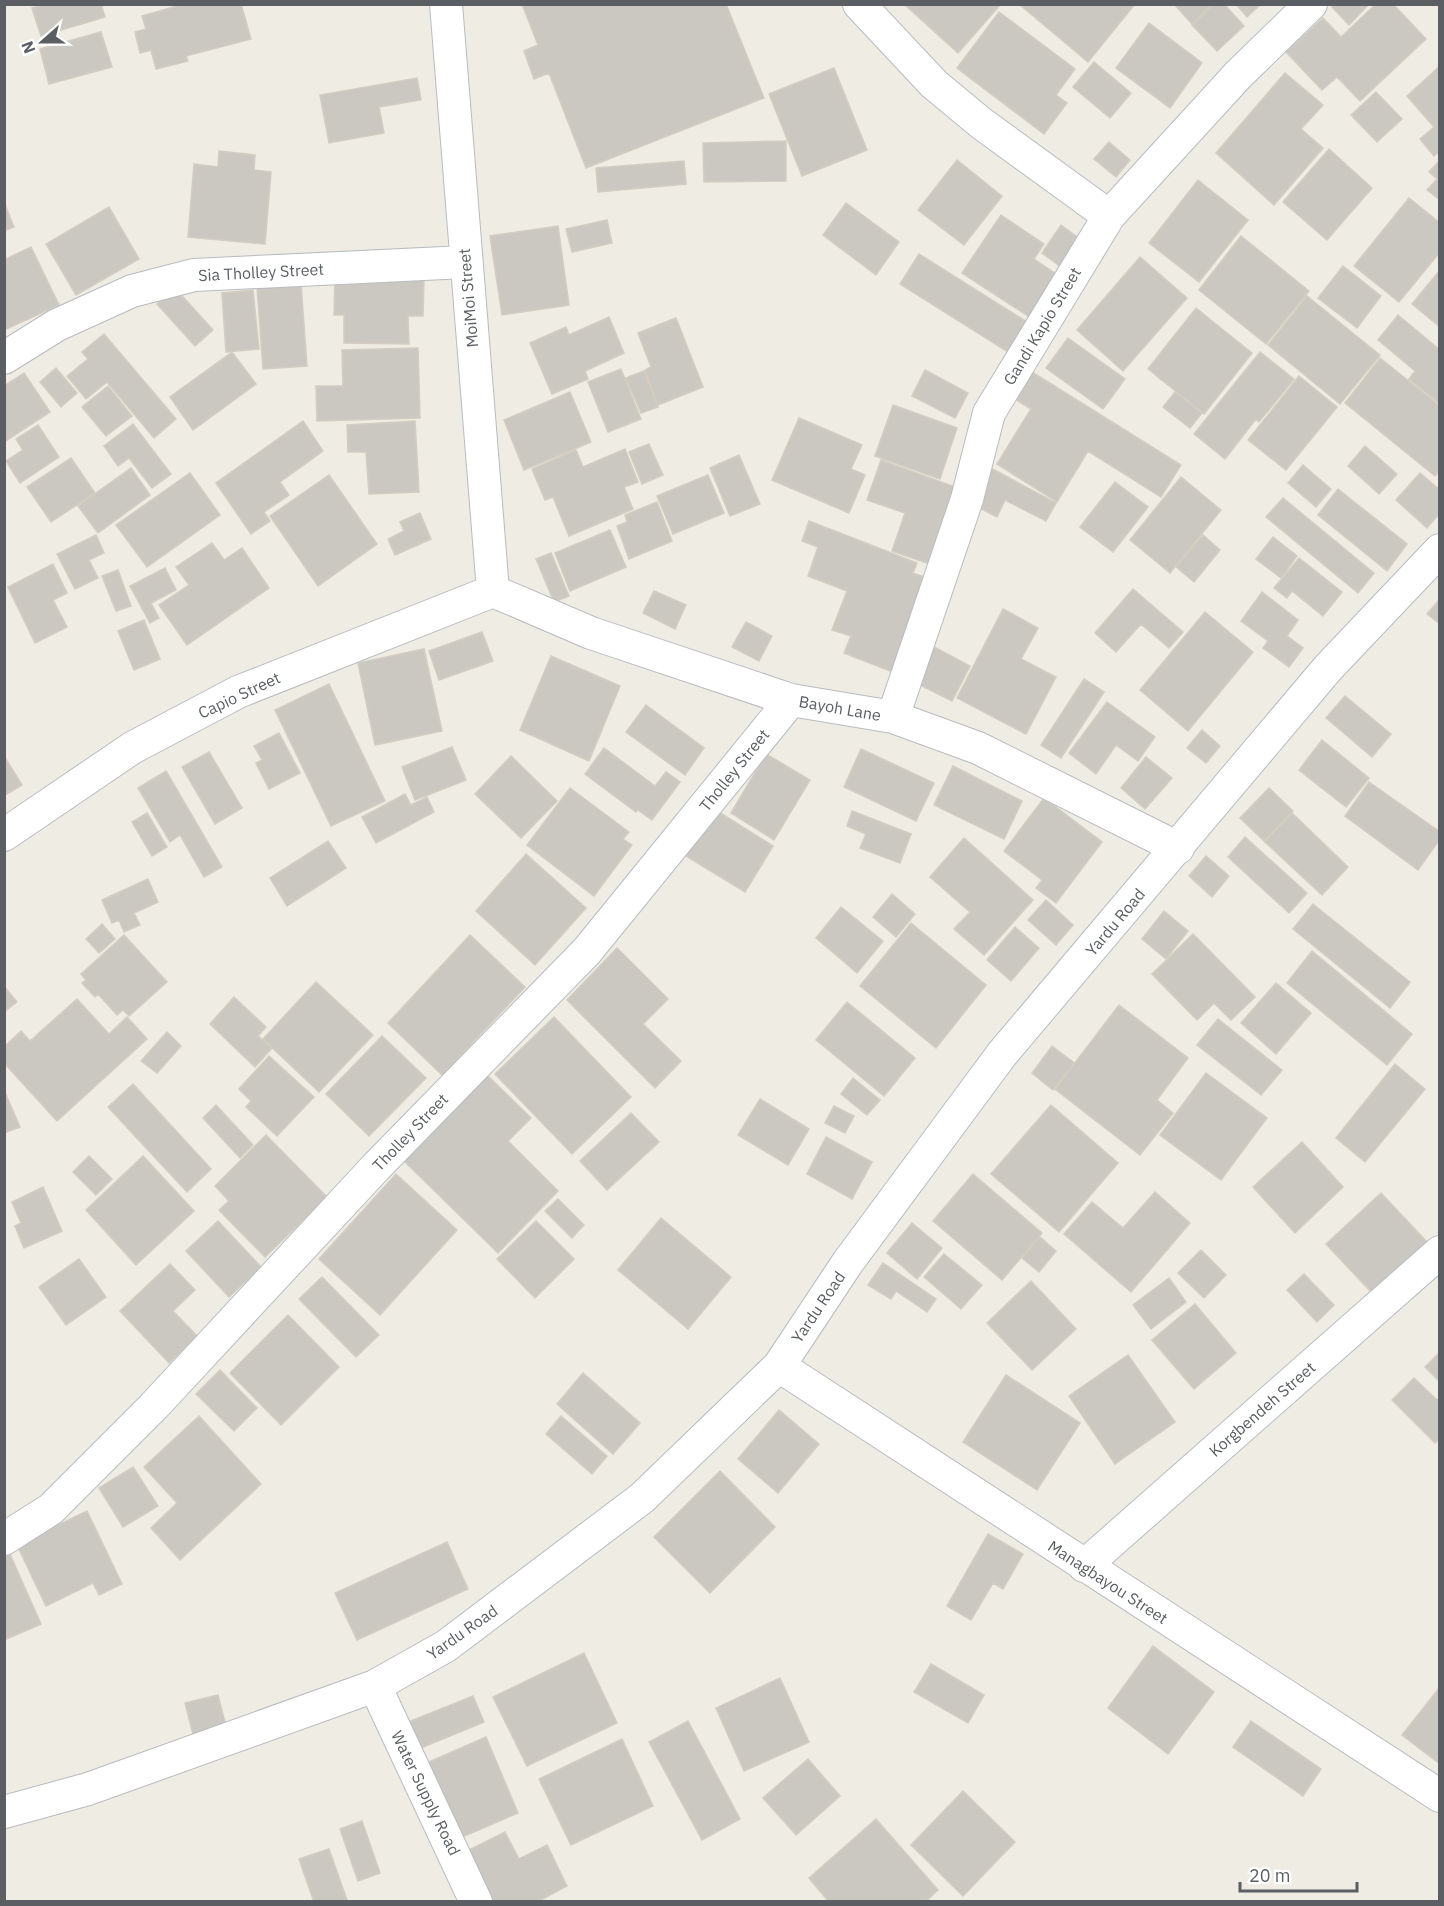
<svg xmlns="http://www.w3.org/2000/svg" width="1444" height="1906" viewBox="0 0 1444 1906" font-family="'IBM Plex Sans',sans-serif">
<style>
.building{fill:#cbc8c2;stroke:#d3cdc1;stroke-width:1.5}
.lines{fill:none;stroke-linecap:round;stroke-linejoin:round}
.street-casing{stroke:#b8bbc0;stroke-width:34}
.street{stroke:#fff;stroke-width:32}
.labels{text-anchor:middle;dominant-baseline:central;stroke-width:4.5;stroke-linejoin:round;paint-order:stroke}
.street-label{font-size:16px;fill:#5b5f64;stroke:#fff}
</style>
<rect width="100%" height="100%" fill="#eeece3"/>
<path class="building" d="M45,4h56l4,13 -64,19 -9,-28z
M184,4h57l10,35 -65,17 2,5 -32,8 -5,-19 -11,3 -5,-21 11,-3 -4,-13z
M522,4h204l38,94 -178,70 -37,-95 -15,6 -10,-28 14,-6z
M904,4h97l-43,49z
M1019,4h116l-47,58z
M1174,4h38l-20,20z
M1214,4h10l20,22 -27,25 -25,-26z
M1236,4h25l-14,13z
M1335,4h34l-20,21 -17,-18z
M1376,4h17l33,35 -66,62 -23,-24 -15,13 -36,-38 37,-34 18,19z
M999,12l76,57 -19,26 11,8 -23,31 -87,-66z
M1149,23l53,40 -32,45 -54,-40z
M101,32l11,35 -63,17 -9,-35z
M1094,62l37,31 -21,25 -37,-31z
M1440,66v85l-6,5 -14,-17 14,-12 -27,-31z
M834,68l33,82 -65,26 -33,-82z
M1285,73l38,32 -22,24 22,19 -49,57 -58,-52z
M417,78l4,22 -42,7 5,26 -55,10 -9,-48z
M1376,92l26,27 -25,23 -26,-27z
M786,141v40l-82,1 -1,-39z
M1109,142l21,18 -14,17 -22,-18z
M1329,149l43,39 -45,52 -44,-38z
M219,151l36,4 -1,15 17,2 -6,72 -77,-7 6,-73 24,3z
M957,160l45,36 -38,49 -46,-35z
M1440,160v40l-13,-10 10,-11 -8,-7z
M684,161l2,23 -88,8 -2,-24z
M1198,180l50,40 -49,62 -50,-39z
M1409,198l31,25v29l-41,50 -45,-36z
M4,202l10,25 -10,4z
M846,203l53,39 -23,33 -53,-40z
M109,207l30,52 -63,36 -30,-51z
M1001,215l43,29 -10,15 25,17 -28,42 -69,-45z
M607,220l5,23 -40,9 -6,-23z
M1061,225l19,14 -19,28 -19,-14z
M558,226l11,79 -67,10 -12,-79z
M1241,236l68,55 -43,53 -67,-54z
M31,247l28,58 -55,25v-70z
M919,254l108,68 -19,30 -108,-68z
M1140,257l47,41 -64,73 -46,-41z
M1343,266l38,30 -24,32 -39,-30z
M1440,270v57l-28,-23z
M335,278l89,1 -1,37h-15l1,28 -65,-1v-28h-10z
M301,284l6,82 -44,3 -6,-82z
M175,288l38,42 -18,16 -38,-42z
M253,290l6,59 -33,3 -4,-59z
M1307,296l73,59 -40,49 -72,-59z
M1196,308l56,45 -48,61 -56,-45z
M1398,315l42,35v54l-31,-25 6,-8 -37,-31z
M609,317l15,36 -39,18 3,8 -36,15 -22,-51 36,-16 3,8z
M676,318l27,69 -45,18 -13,-35 6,-3 -13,-34z
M104,334l72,85 -22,19 -47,-56 -21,17 -19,-23 21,-17 -6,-7z
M1068,338l57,41 -22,30 -57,-41z
M418,348l2,70 -103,3 -1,-35h27l-1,-36z
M232,352l24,32 -63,46 -23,-33z
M1260,352l34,27 -35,43 -3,-3 -31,40 -31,-25z
M1380,358l60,48v64l-5,6 -90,-73z
M56,368l21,25 -16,14 -21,-25z
M621,369l20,50 -33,13 -20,-50z
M925,370l43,23 -13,25 -43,-22z
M644,371l14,36 -17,6 -15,-35z
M1032,372l149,93 -20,32 -73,-46 -31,51 -60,-38 34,-55 -16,-10z
M24,373l26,39 -46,30v-56z
M1299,376l38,31 -51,63 -38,-30z
M108,386l24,30 -26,20 -24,-29z
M570,392l21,50 -67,28 -20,-50z
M1175,392l27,21 -12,15 -27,-21z
M893,405l64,23 -17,51 -65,-23z
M799,418l63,27 -11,24 14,6 -16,38 -77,-33z
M303,421l20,30 -43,31 9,13 -25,17 6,9 -19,13 -35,-51z
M415,421l4,71 -50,2 -3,-42h-18l-1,-27z
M133,424l38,50 -19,14 -23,-30 -11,8 -14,-20z
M38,425l21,32 -39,26 -14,-22 17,-11 -7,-11z
M649,444l14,31 -21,9 -13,-32z
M1365,446l32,28 -18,20 -31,-28z
M625,449l13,33 -14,5 9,22 -64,27 -16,-39 -8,3 -13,-31 44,-19 7,17z
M739,455l21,49 -30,12 -20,-48z
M71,458l24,35 -44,29 -24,-35z
M881,460l82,30 -27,76 -44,-15 13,-38 -38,-13z
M1303,465l28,24 -15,18 -28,-24z
M987,466l69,37 -10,18 -41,-21 -8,17 -29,-15z
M131,468l19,27 -52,38 -20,-27z
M190,473l30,42 -73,52 -31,-42z
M1420,473l20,17v23l-13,15 -31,-28z
M329,475l48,69 -59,42 -48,-70z
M708,475l16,38 -51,21 -16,-38z
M1181,477l40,33 -51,63 -40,-33z
M1115,482l33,25 -35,45 -33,-25z
M1338,489l69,55 -20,27 -69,-56z
M1283,498l91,75 -16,20 -92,-76z
M657,502l15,39 -43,18 -12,-33 10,-4 -2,-7z
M420,513l11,26 -36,16 -7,-16 16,-8 -4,-9z
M809,521l108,42 -4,10 19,7 -34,94 -54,-21 7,-17 -19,-6 15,-39 -39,-15 10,-29 -16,-6z
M610,530l16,37 -56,24 -15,-38z
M96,535l8,18 -15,7 9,18 -23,11 -18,-35z
M1203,535l17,15 -26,32 -18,-15z
M1273,537l24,19 -16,22 -25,-19z
M212,543l12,17 18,-12 27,40 -82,57 -28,-40 30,-20 -13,-18z
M551,553l18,43 -15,6 -18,-43z
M1299,558l43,34 -19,24 -31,-25 -5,7 -13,-10z
M53,564l14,29 -14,7 14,27 -32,16 -27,-56z
M165,568l11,22 -25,13 8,15 -9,5 -20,-37z
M118,570l13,36 -15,5 -14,-35z
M1133,589l50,43 -14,16 -28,-24 -25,28 -21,-19z
M654,591l32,14 -11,24 -32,-16z
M1262,592l36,28 -11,16 16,12 -14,19 -26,-19 5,-7 -27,-20z
M1440,599v25l-13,-10z
M1003,609l35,19 -17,31 35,18 -30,57 -69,-36z
M1205,612l48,40 -65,79 -48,-41z
M144,620l16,39 -26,11 -16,-39z
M746,622l26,14 -13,25 -27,-14z
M482,632l11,29 -54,19 -10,-29z
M934,647l36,19 -18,35 -36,-18z
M424,649l18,82 -67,14 -17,-82z
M551,656l69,30 -31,75 -69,-31z
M1084,679l20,13 -43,66 -20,-13z
M329,684l56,117 -54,25 -56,-116z
M1345,696l46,38 -19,23 -46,-39z
M1107,702l48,35 -17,24 -22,-16 -20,29 -27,-21z
M646,705l58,43 -19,27 -59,-43z
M1202,730l18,16 -14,17 -19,-15z
M279,733l21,40 -31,16 -13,-26 6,-3 -8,-14z
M1322,740l47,38 -23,29 -47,-37z
M452,747l14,33 -51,20 -13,-33z
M604,748l51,38 11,-14 14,10 -28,38 -14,-10 -2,2 -51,-38z
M861,749l73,34 -18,38 -72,-34z
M209,752l33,56 -27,16 -33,-57z
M766,754l44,26 -36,60 -43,-27z
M4,756l18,29 -18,11z
M511,756l46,45 -36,37 -46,-44z
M1146,757l26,21 -27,31 -24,-21z
M953,766l69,35 -18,38 -70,-34z
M166,771l56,96 -18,10 -24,-42 -10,7 -32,-54z
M1369,782l71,50v7l-22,31 -73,-54z
M570,788l59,44 -6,7 9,6 -38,51 -67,-51z
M1269,788l24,23 -29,30 -24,-23z
M405,794l6,11 16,-8 7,15 -58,31 -14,-26z
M1044,798l58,44 -46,61 -20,-15 6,-8 -38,-29z
M714,809l59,37 -28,46 -59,-36z
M852,811l59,23 -11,29 -40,-15 6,-14 -19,-8z
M147,813l20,34 -15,9 -20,-34z
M1292,813l56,54 -26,28 -57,-53z
M1245,837l62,56 -18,20 -61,-56z
M964,838l69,62 -49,55 -30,-26 16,-17 -40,-35z
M328,841l18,27 -59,38 -17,-28z
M526,854l60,54 -51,57 -59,-54z
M1206,856l23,20 -17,21 -23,-21z
M148,879l10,23 -24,11 6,12 -16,7 -5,-12 -7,3 -10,-23z
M892,894l23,20 -19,23 -23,-20z
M1046,900l27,25 -17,20 -28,-25z
M1313,904l97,78 -20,26 -97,-79z
M841,907l42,34 -26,32 -41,-35z
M1164,911l24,20 -22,28 -24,-20z
M911,923l75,62 -50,63 -76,-62z
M102,924l13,15 -16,14 -13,-14z
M1015,927l24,21 -28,33 -24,-21z
M1193,934l62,63 -24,23 -17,-17 -17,17 -45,-46z
M124,935l43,47 -38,34 -6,-6 -6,5 -19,-21 -3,3 -13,-14 4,-3 -5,-6z
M470,935l55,52 -83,88 -54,-52z
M617,948l51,51 -25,25 38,37 -26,27 -88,-88z
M1312,951l100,83 -25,31 -100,-82z
M316,982l57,53 -54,57 -56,-53z
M1276,983l35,30 -35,41 -35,-31z
M4,986l13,16 -13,10z
M234,997l32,30 -8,9 14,12 -17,19 -45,-43z
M77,999l32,35 18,-17 20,22 -90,82 -53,-58v-16l17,-16 9,10z
M847,1002l68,56 -31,38 -68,-56z
M1119,1005l69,53 -31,42 16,13 -33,42 -85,-66z
M554,1017l77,80 -59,57 -77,-80z
M1218,1019l64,51 -21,25 -64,-50z
M167,1032l14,14 -24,27 -16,-12z
M382,1036l44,42 -57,58 -43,-42z
M1052,1046l22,17 -21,27 -21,-17z
M269,1056l45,41 -37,39 -31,-29 5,-6 -12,-12z
M1395,1064l30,25 -60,73 -29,-24z
M1206,1073l61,45 -46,62 -61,-45z
M486,1074l45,44 -23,23 50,50 -60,62 -95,-93z
M853,1078l27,22 -13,15 -26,-21z
M133,1084l78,85 -24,23 -79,-85z
M4,1090l16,37 -16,6z
M760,1099l49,30 -21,36 -50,-30z
M216,1105l37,40 -13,13 -37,-40z
M1051,1105l67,58 -59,69 -68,-58z
M834,1106l20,10 -9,17 -20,-10z
M631,1113l28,29 -52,48 -27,-29z
M266,1135l61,62 -62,60 -46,-47 10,-9 -14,-15z
M826,1137l46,25 -20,37 -45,-25z
M1302,1142l41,45 -48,46 -42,-46z
M89,1156l23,23 -16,16 -23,-23z
M143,1156l51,55 -58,54 -50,-55z
M396,1174l61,56 -77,85 -61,-56z
M973,1174l69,59 -40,47 -69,-59z
M43,1187l19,44 -38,17 -9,-22 6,-3 -9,-21z
M1155,1192l35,31 -59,69 -67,-58 28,-32 31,26z
M1381,1193l46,49 -55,51 -46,-49z
M558,1199l26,26 -12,13 -27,-27z
M661,1218l70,59 -43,52 -70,-59z
M218,1221l43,46 -32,30 -43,-46z
M536,1221l38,38 -39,39 -38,-39z
M912,1223l30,25 -25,31 -30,-26z
M1040,1237l16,14 -17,21 -17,-14z
M1201,1250l25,25 -22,23 -26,-25z
M944,1254l38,31 -21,24 -37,-32z
M79,1259l27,38 -40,28 -27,-38z
M883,1263l53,36 -9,13 -31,-21 -5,8 -23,-14z
M170,1264l25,26 -22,21 24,25 -28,27 -49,-52z
M1304,1274l30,31 -17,17 -30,-32z
M322,1277l57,58 -23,22 -57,-58z
M1169,1278l17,24 -35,27 -18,-24z
M1031,1281l45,48 -44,41 -45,-47z
M1195,1304l41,49 -42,36 -42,-49z
M288,1315l51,52 -58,58 -51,-52z
M1440,1352v30l-15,-15z
M1128,1355l47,67 -60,42 -46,-68z
M220,1370l37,38 -23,23 -38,-37z
M583,1373l57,50 -27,31 -56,-50z
M1006,1375l74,48 -43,67 -74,-48z
M1414,1378l23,22 3,-2v40l-5,5 -43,-43z
M779,1410l40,34 -41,49 -40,-34z
M199,1416l62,68 -81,76 -29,-32 26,-25 -33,-36z
M561,1416l46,40 -15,18 -46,-40z
M133,1467l25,39 -35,21 -24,-39z
M720,1471l55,56 -65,66 -56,-56z
M87,1511l35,73 -23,11 -6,-12 -47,23 -29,-61z
M988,1534l35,20 -20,35 -10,-6 -22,37 -24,-14z
M447,1542l21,47 -111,51 -22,-47z
M9,1552l32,72 -37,16v-86z
M1153,1646l61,46 -46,62 -60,-46z
M584,1653l33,70 -90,43 -34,-69z
M931,1664l53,31 -16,28 -54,-31z
M780,1678l29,64 -65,29 -28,-63z
M1440,1687v77l-38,-29z
M218,1695l9,35 -33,8 -9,-35z
M473,1696l11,26 -68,28 -10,-27z
M688,1721l52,98 -38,21 -53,-98z
M1251,1721l70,48 -18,27 -70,-49z
M486,1737l32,76 -65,28 -33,-75z
M622,1739l31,67 -82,39 -32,-66z
M808,1759l32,37 -44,39 -33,-37z
M963,1791l52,51 -52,54 -52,-51z
M876,1819l62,71 -13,12h-96l-20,-24z
M362,1821l18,52 -22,8 -18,-52z
M505,1832l14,27 28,-14 20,41 -30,16h-49l-25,-49z
M329,1849l18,51 -3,2h-30l-15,-43z"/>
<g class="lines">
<defs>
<path id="street" d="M446,4l47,587
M859,4l75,80 47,39 128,93
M4,358l53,-33 75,-34 62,-16 271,-13
M493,591l98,42 200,67 102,17 85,31 200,100
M893,717l74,-218 22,-86 120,-197 129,-141 73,-71
M4,835l128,-87 106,-56 255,-101
M779,1366l661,430
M4,1539l47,-30 103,-103 222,-239 211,-216 204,-251
M1084,1566l356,-314
M375,1686l101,216
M4,1812l84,-23 287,-103 71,-40 196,-148 137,-132 69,-104 154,-208 326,-386 112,-118"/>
</defs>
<use href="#street" class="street-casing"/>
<use href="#street" class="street"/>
</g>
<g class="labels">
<g class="street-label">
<text transform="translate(261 272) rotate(-3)">Sia Tholley Street</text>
<text transform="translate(468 298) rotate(-95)">MoiMoi Street</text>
<text transform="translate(1042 326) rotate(-59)">Gandi Kapio Street</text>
<text transform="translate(239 695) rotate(-25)">Capio Street</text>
<text transform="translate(840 708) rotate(10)">Bayoh Lane</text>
<text transform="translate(734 770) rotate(-51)">Tholley Street</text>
<text transform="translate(1115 922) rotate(-50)">Yardu Road</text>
<text transform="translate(410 1132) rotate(-46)">Tholley Street</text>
<text transform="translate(818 1307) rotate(-56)">Yardu Road</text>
<text transform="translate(1262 1409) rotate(-41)">Korgbendeh Street</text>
<text transform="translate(1108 1582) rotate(33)">Managbayou Street</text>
<text transform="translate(462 1632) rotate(-35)">Yardu Road</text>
<text transform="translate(426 1793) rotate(64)">Water Supply Road</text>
</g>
</g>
<rect width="1444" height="1906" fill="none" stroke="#5b5f64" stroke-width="12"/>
<g transform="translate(42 42) rotate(249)" stroke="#ffffff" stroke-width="4.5" paint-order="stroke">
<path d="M0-4.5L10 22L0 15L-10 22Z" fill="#5b5f64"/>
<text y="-9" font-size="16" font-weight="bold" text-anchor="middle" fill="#5b5f64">N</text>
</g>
<path d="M1240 1882v9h117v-9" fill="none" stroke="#5b5f64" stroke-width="3"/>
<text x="1249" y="1882" font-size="18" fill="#5b5f64" stroke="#ffffff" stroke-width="4.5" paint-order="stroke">20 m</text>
</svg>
